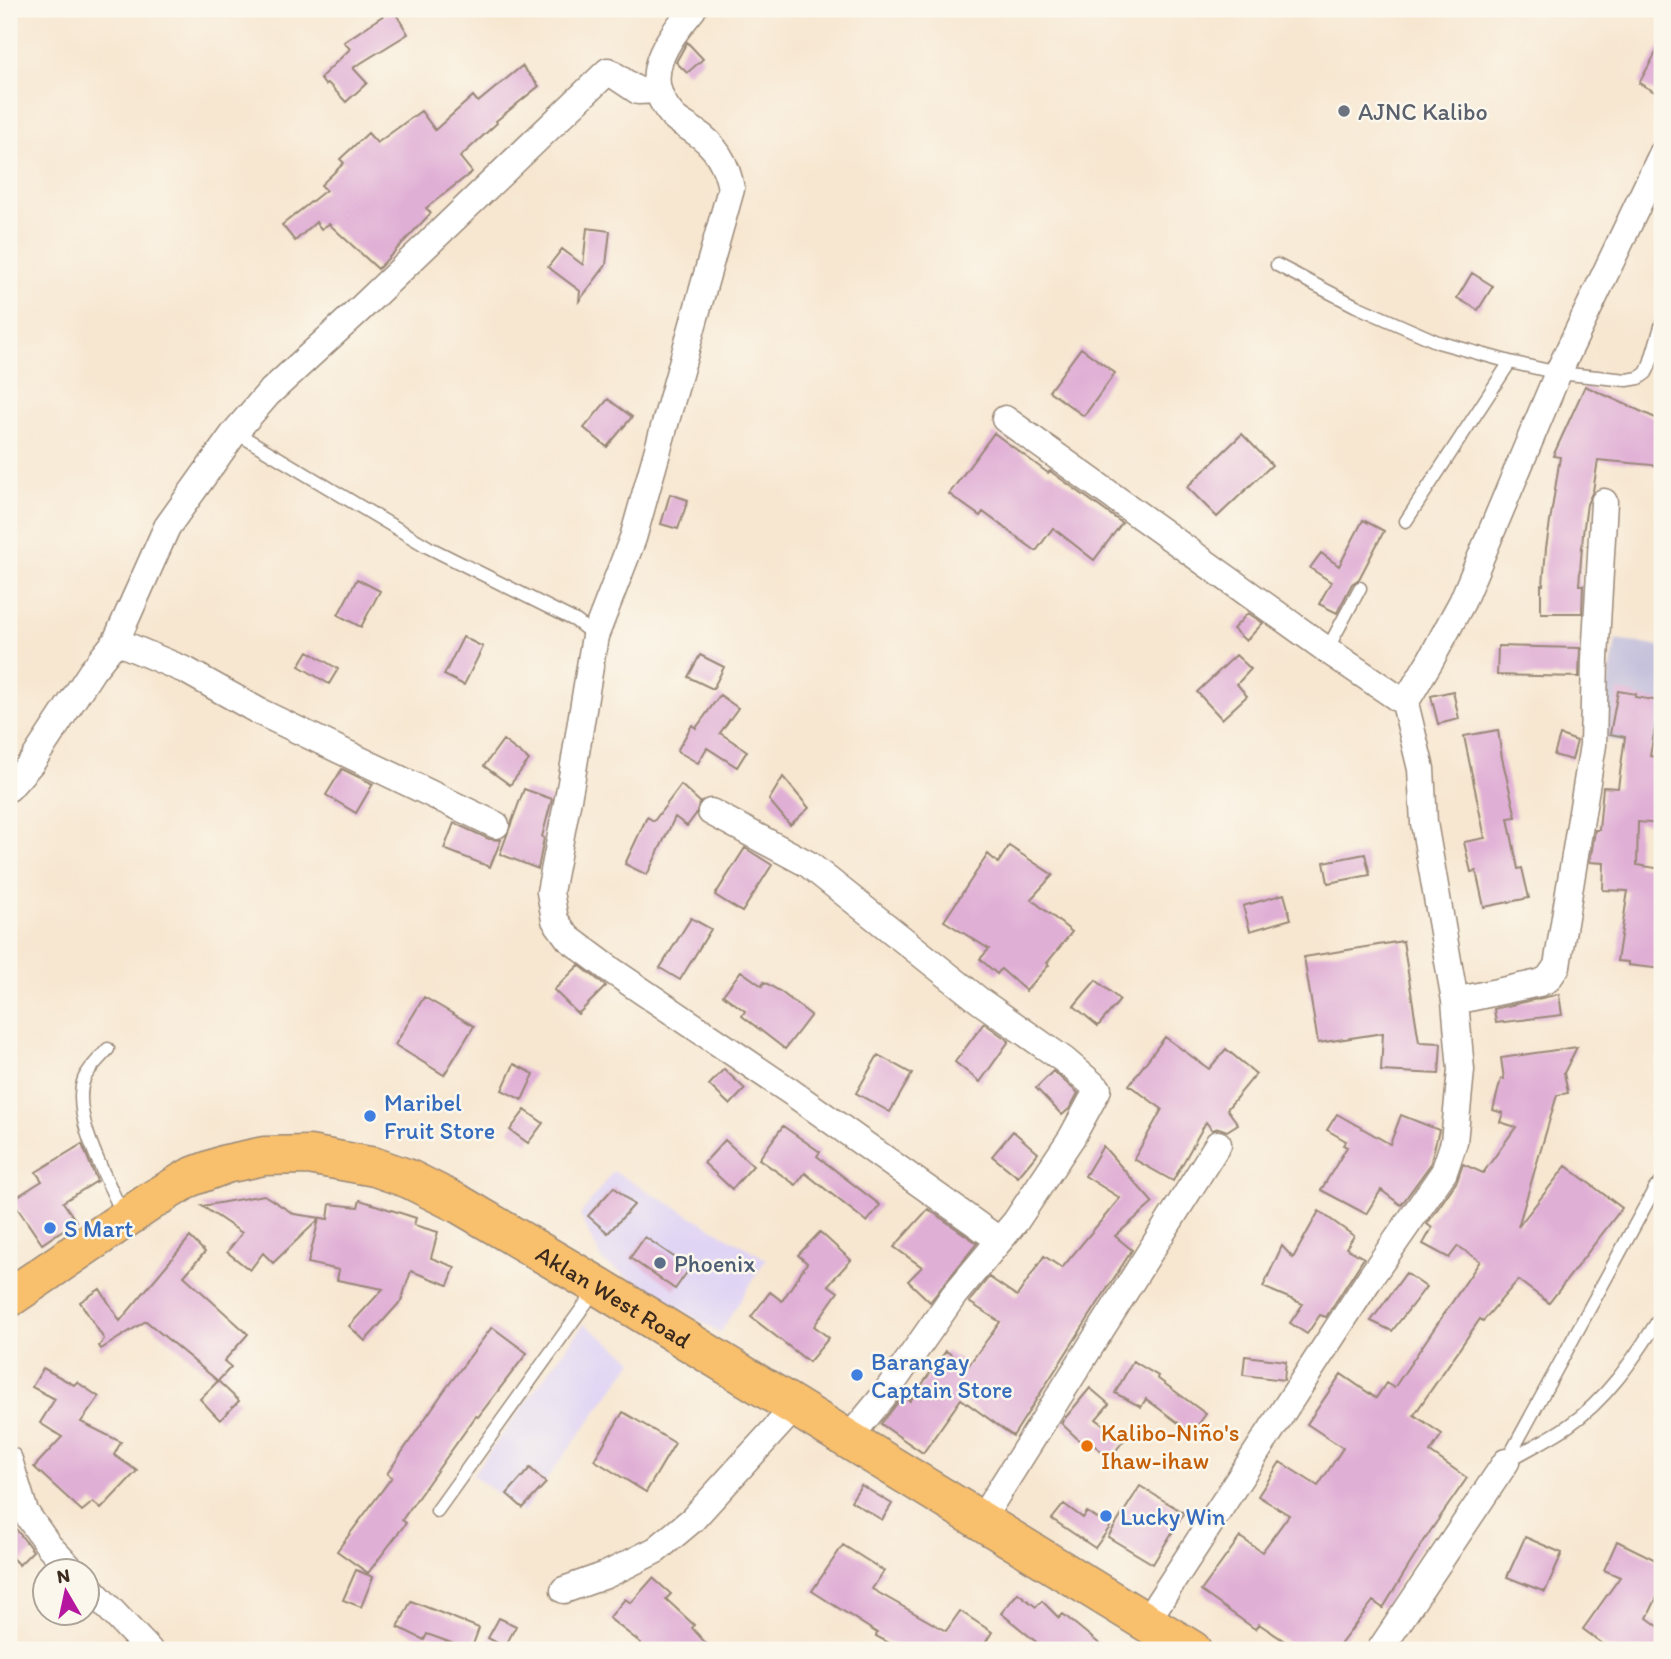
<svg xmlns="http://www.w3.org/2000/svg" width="1671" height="1659" viewBox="0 0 1671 1659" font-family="Itim,sans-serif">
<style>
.built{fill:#e0d4f4}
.industrial{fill:#c4c0db}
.building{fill:#e0afd5}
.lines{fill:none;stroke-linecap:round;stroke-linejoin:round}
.service-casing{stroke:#998878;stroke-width:15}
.minor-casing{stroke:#998878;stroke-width:29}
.primary-casing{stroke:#998878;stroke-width:41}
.service{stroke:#fff;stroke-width:12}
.minor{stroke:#fff;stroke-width:26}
.primary{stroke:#f8bf6c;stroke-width:38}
.worship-dot{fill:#6b7280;stroke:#fbf7ec;stroke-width:2.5}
.shop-dot{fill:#3f7fe0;stroke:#fbf7ec;stroke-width:2.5}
.service-dot{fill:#5c6f8a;stroke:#fbf7ec;stroke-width:2.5}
.food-dot{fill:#e8710a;stroke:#fbf7ec;stroke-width:2.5}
.labels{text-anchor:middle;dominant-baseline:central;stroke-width:5;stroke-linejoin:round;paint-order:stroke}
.worship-label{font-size:24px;fill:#5b616d;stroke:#fbf7ec;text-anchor:start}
.shop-label{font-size:24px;fill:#366cbe;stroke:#fbf7ec;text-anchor:start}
.service-label{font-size:24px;fill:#4e5e75;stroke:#fbf7ec;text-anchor:start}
.street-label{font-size:24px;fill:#3b2a1e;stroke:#fbf7ec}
.food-label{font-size:24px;fill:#c56008;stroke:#fbf7ec;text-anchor:start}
</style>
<rect width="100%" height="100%" fill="#fbf7ec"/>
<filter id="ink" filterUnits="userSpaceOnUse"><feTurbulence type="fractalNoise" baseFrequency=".0143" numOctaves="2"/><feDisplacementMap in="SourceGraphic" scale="14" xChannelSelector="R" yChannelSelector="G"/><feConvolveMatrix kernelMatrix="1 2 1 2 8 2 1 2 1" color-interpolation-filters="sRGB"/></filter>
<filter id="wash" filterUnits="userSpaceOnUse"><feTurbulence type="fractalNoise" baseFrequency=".00686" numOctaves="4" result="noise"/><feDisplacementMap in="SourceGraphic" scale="28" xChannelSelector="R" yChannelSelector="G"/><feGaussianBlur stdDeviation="1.57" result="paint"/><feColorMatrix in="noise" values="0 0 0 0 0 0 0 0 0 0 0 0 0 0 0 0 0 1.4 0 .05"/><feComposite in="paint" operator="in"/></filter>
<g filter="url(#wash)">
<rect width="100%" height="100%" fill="#f7e7d1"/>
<path class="built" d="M613,1171l153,88 -46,74 -117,-71 -23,-47z
M584,1324l50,36 -111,152 -51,-37z"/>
<path class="industrial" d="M1616,640l46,7v101l-63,-10z"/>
<g id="blocks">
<path class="building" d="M393,9l15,25 -55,34 14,15 -21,19 -18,-19 -3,2 -5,-7 30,-29 -6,-7z
M687,42l16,17 -16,14 -11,-11z
M1662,42v54l-23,-13z
M522,66l17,20 -43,35 1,2 -37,34 12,15 -46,36 5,5 -53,56 -49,-45 -8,5 -5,-7 -21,19 -13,-16 44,-35 -5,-5 23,-22 -4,-4 28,-26 9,10 44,-32 14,19 38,-34 5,6z
M587,228l23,3 -4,34 -27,36 1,-10 -32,-24 14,-18 21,16z
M1472,273l21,13 -15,24 -21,-12z
M1081,348l34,25 -31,43 -35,-25z
M1585,386l77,35v45l-64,-6 -5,31 -6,13 -4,30 -4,51h4l-1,28h-41v-28h2l3,-37 14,-91 -7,-1z
M608,399l24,18 -25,30 -23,-19z
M994,433l54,40 2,-2 72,52 -28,37 -41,-32 -17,23 -53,-39 -3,4 -31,-22z
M1242,434l30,31 -55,52 -30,-30z
M670,494l18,6 -10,29 -17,-5z
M1363,520l21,11 -25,48 -7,5 -15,29 -18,-9 12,-22 -21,-14 11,-15 18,13z
M357,579l23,12 -19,36 -23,-12z
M1248,613l15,10 -17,18 -13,-12z
M463,637l20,10 -19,38 -20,-10z
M1498,646l82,2 -1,29 -82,-2z
M308,651l30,18 -9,15 -30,-18z
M700,655l24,12 -11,22 -25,-12z
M1236,655l15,14 -14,15 10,12 -25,23 -25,-27z
M1453,691l6,28 -21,5 -7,-28z
M1618,691l18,3 -1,3 25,4 -10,55 12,2v66l-24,-2 -1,43 25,4v100l-34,-4v-3l-11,-1 11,-70 -25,-1 1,-27 -14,-1 5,-32h4l4,-43 15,1 7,-51 -15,-3z
M720,695l18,13 -18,25 27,18 -10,16 -30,-19 -9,15 -21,-12 15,-26 4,3z
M1498,730l4,28 14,59 -8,1 10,51 4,-1 7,30 -45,9 -8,-36 -5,1 -7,-30 21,-4 -21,-102z
M1560,735l17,6 -5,19 -18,-5z
M503,740l26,20 -19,25 -26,-19z
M342,769l31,15 -17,29 -30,-18z
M783,777l26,31 -19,17 -21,-25z
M681,785l19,17 -4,12 -9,12 -12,-9 -28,58 -22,-11 22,-47 7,4z
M524,789l28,10 -10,38 2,1 -6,31 -38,-15z
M454,823l35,16 12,1 -11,27 -46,-18z
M1009,846l44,29 -22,24 41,33 -25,31 2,2 -23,26 -25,-22 -4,5 -17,-15 9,-10 -45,-28 44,-67 10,9z
M745,848l27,17 -30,47 -27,-17z
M1365,854l5,21 -42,8 -4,-21z
M1284,894l7,25 -41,12 -7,-25z
M691,918l20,11 -31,51 -20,-12z
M1403,941l16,101 22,1 -2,31 -58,-3 2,-38 -65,10 -14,-86z
M579,965l27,21 -28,28 -24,-24z
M741,971l21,15 2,-4 17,10 30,23 -26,34 -43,-33 3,-5 -22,-16z
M1096,980l24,20 -22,26 -24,-20z
M1559,994l3,21 -66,8 -2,-14z
M424,997l50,29 -30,49 -49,-30z
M984,1023l25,18 -29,41 -25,-20z
M1165,1037l44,32 17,-20 30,25 -29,35 11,15 -11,7 -8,-3 -7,2 -6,-8 -33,59 -39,-22 28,-50 -33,-24z
M1577,1047l-13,26 4,20 -11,2 -39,132 48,-61 56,42 -73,95 -31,-23 -35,41 -3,-2 -66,96 28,19 -12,18 37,26 -38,55 -46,75 -10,-7 -37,49h-38l-39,-26 -4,5 -54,-38 39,-54 22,15 27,-37 -31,-19 22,-34 38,24 25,-38 -36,-24 34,-50 35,24 10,-15 8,5 86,-127 -22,-15 -9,12 -26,-14 9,-16 -5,-4 30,-43 6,-17 20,9 33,-46 -16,-5 3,-9 -10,-3 8,-31h3l-3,-21z
M878,1055l34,19 -22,38 -34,-19z
M514,1064l20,10 -12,26 -20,-10z
M724,1069l21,20 -15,16 -21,-20z
M1053,1071l25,22 -8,15 -8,7 -26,-27z
M525,1110l18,13 -15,20 -18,-13z
M1337,1114l53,30 11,-29 38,15 -9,35 -29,40 -20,-15 -15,24 -45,-24 26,-43 -4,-2 3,-4 -19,-11z
M783,1126l37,26 -3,4 63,49 -13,17 -62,-49 -9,12 -37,-26z
M1013,1131l25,22 -20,24 -26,-21z
M725,1140l28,26 -21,23 -28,-26z
M82,1144l15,37 -34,21 13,19 -34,23 -30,-44 30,-19 -6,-9z
M1103,1146l50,57 -38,33 17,14 -119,186 -52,-37 -38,54 -42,-29 22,-28 7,5 36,-50 22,15 32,-44 -31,-20 20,-25 28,19 27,-40 18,12 58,-70 -35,-22z
M614,1187l20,18 -26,28 -20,-17z
M264,1195l30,19 34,5 2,-15 28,3 2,-7 56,18 -2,7 24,7 -7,26 24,9 -7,18 -37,-14 -10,30 -36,40 -16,-15 34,-37 -46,-9 2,-10 -31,-7 11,-44 -46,44 -10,-10 -13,17 -23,-18 15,-19 -40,-27z
M928,1209l49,34 -47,59 -22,-21 14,-14 -28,-20z
M1319,1211l35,25 -8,12 18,10 -38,59 -6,-2 -13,19 -17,-11 13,-19 -40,-17 19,-41 11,12z
M820,1232l31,28 -23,25 10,7 -24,34 15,12 -20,24 -58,-45 19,-25 12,9 25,-38 -9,-8z
M190,1237l15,15 -21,24 64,58 -24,27 7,6 -13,14 -72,-60 -45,28 -2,-3 5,-7 -24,-37 20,-13 20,32z
M645,1237l45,31 -15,21 -45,-31z
M1406,1273l20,14 -34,44 -21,-10z
M492,1327l35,26 -49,64 -2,-1 -74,104 4,3 -38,50 -31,-22 55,-74 -5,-3 57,-83z
M1245,1356l41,5 -2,19 -41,-5z
M1133,1361l25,15 -1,2 49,36 -14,19 -46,-34 -5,8 -26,-14z
M43,1368l31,17 3,-3 22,15 -18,25 40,20 -7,13 23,16 -36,38 -8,-7 -11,9 -48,-44 28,-30 -22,-14 15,-24 -23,-12z
M218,1381l21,20 -19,19 -20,-21z
M1090,1388l19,16 -13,15 28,21 -14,18 -24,-19 -4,4 -21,-20z
M623,1412l52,31 -29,49 -52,-32z
M530,1468l16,15 -23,25 -16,-14z
M861,1485l31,19 -10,16 -31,-19z
M1140,1486l44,27 -31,51 -45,-27z
M1064,1504l19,14 4,-6 23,15 -15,21 -43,-29z
M9,1520l24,31 -14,14 -10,-10z
M1525,1537l37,16 -17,39 -38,-15z
M1617,1541l45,22v24l-15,31 15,11v21h-51l-28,-21 37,-52 -16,-7z
M843,1545l41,26 -12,18 74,42 14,-20 32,21 -11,18h-79l-26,-14 1,-3 -65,-42z
M356,1570l17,7 -12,30 -18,-7z
M653,1578l18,16 -5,5 28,26 -2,3 20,22h-75l4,-7 -32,-25 16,-19 6,4z
M1018,1593l18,14 6,-6 17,17 4,-4 44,36h-61l-45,-37z
M411,1601l68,27 -8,22 -44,-16 -3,6 -26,-13z
M499,1618l17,8 -11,21 -17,-9z"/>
</g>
</g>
<g filter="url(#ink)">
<use href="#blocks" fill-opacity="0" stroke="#998878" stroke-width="2"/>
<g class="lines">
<defs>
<path id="service" d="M1277,265l79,41 82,36 72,20 48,11 69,7 12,-2 7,-5 3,-6 13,-44
M235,432l193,115 148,74 19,15
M1406,521l104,-159
M1327,650l33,-62
M108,1049c-7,8 -20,20 -24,30 -14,37 24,101 39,136
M1506,1462l149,-274 7,-6
M1506,1462c20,-12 43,-23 62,-36 38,-26 65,-66 89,-104l5,-4
M437,1511l159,-222"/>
<path id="minor" d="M693,9c-26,32 -55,67 -21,106 5,6 15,11 22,16 22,14 33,33 37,58l-98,349 -38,98 -24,147 -21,109 5,28 13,18 43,32 180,122 208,148
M1005,419l322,231 78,53
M116,641l51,-114 68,-95 33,-38 90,-83 250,-240 30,20 20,-1
M9,788l23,-26 60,-91 24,-30 71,30 73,41 236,113
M711,812l97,52 172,137 84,59 34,29 -26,48 -56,84 -62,74 -72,103 -34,41
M1455,1001l84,-18 9,-4 9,-13 36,-221 2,-86 9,-157
M9,1460l16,52 24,34 25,26
M981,1520l237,-376
M88,1586l61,64
M564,1590l42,-15 50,-25 36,-30 103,-113
M1146,1622l224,-344 74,-106 10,-30 7,-72 -6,-69 -31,-178 -3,-54 -16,-66 25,-42 32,-59 96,-229 104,-219
M1380,1650l126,-188"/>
<g id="primary">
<path id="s1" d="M9,1298l145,-99 37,-22 35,-13 38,-8 45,-1 66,12 34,12 50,25 139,82 594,364"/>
</g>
</defs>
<use href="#service" class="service-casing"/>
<use href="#minor" class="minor-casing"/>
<use href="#primary" class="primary-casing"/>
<use href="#service" class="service"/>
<use href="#minor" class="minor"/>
<use href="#primary" class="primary"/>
</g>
</g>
<circle class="worship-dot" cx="1344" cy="111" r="7"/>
<g class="shop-dot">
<circle cx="370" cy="1116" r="7"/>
<circle cx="50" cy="1228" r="7"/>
<circle cx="857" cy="1375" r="7"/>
<circle cx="1106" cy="1516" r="7"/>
</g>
<circle class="service-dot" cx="660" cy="1263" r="7"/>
<circle class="food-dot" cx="1087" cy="1446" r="7"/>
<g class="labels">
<g class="worship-label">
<text x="1358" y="111">AJNC Kalibo</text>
</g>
<g class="shop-label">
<text x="384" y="1102">Maribel<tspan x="384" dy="28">Fruit Store</tspan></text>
<text x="64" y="1228">S Mart</text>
<text x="871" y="1361">Barangay<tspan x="871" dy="28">Captain Store</tspan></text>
<text x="1120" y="1516">Lucky Win</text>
</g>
<g class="service-label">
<text x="674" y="1263">Phoenix</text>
</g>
<g class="street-label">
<text stroke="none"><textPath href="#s1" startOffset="679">Aklan West Road</textPath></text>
</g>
<g class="food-label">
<text x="1101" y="1432">Kalibo-Niño's<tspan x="1101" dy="28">Ihaw-ihaw</tspan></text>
</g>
</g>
<rect width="1671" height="1659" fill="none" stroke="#fbf7ec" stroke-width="35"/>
<g transform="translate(66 1592) rotate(351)"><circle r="33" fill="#fbf7ec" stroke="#aea59a" stroke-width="2"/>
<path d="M0-5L12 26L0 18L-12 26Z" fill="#b5179e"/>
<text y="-10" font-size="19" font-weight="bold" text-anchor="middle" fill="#3b2a1e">N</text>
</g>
</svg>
